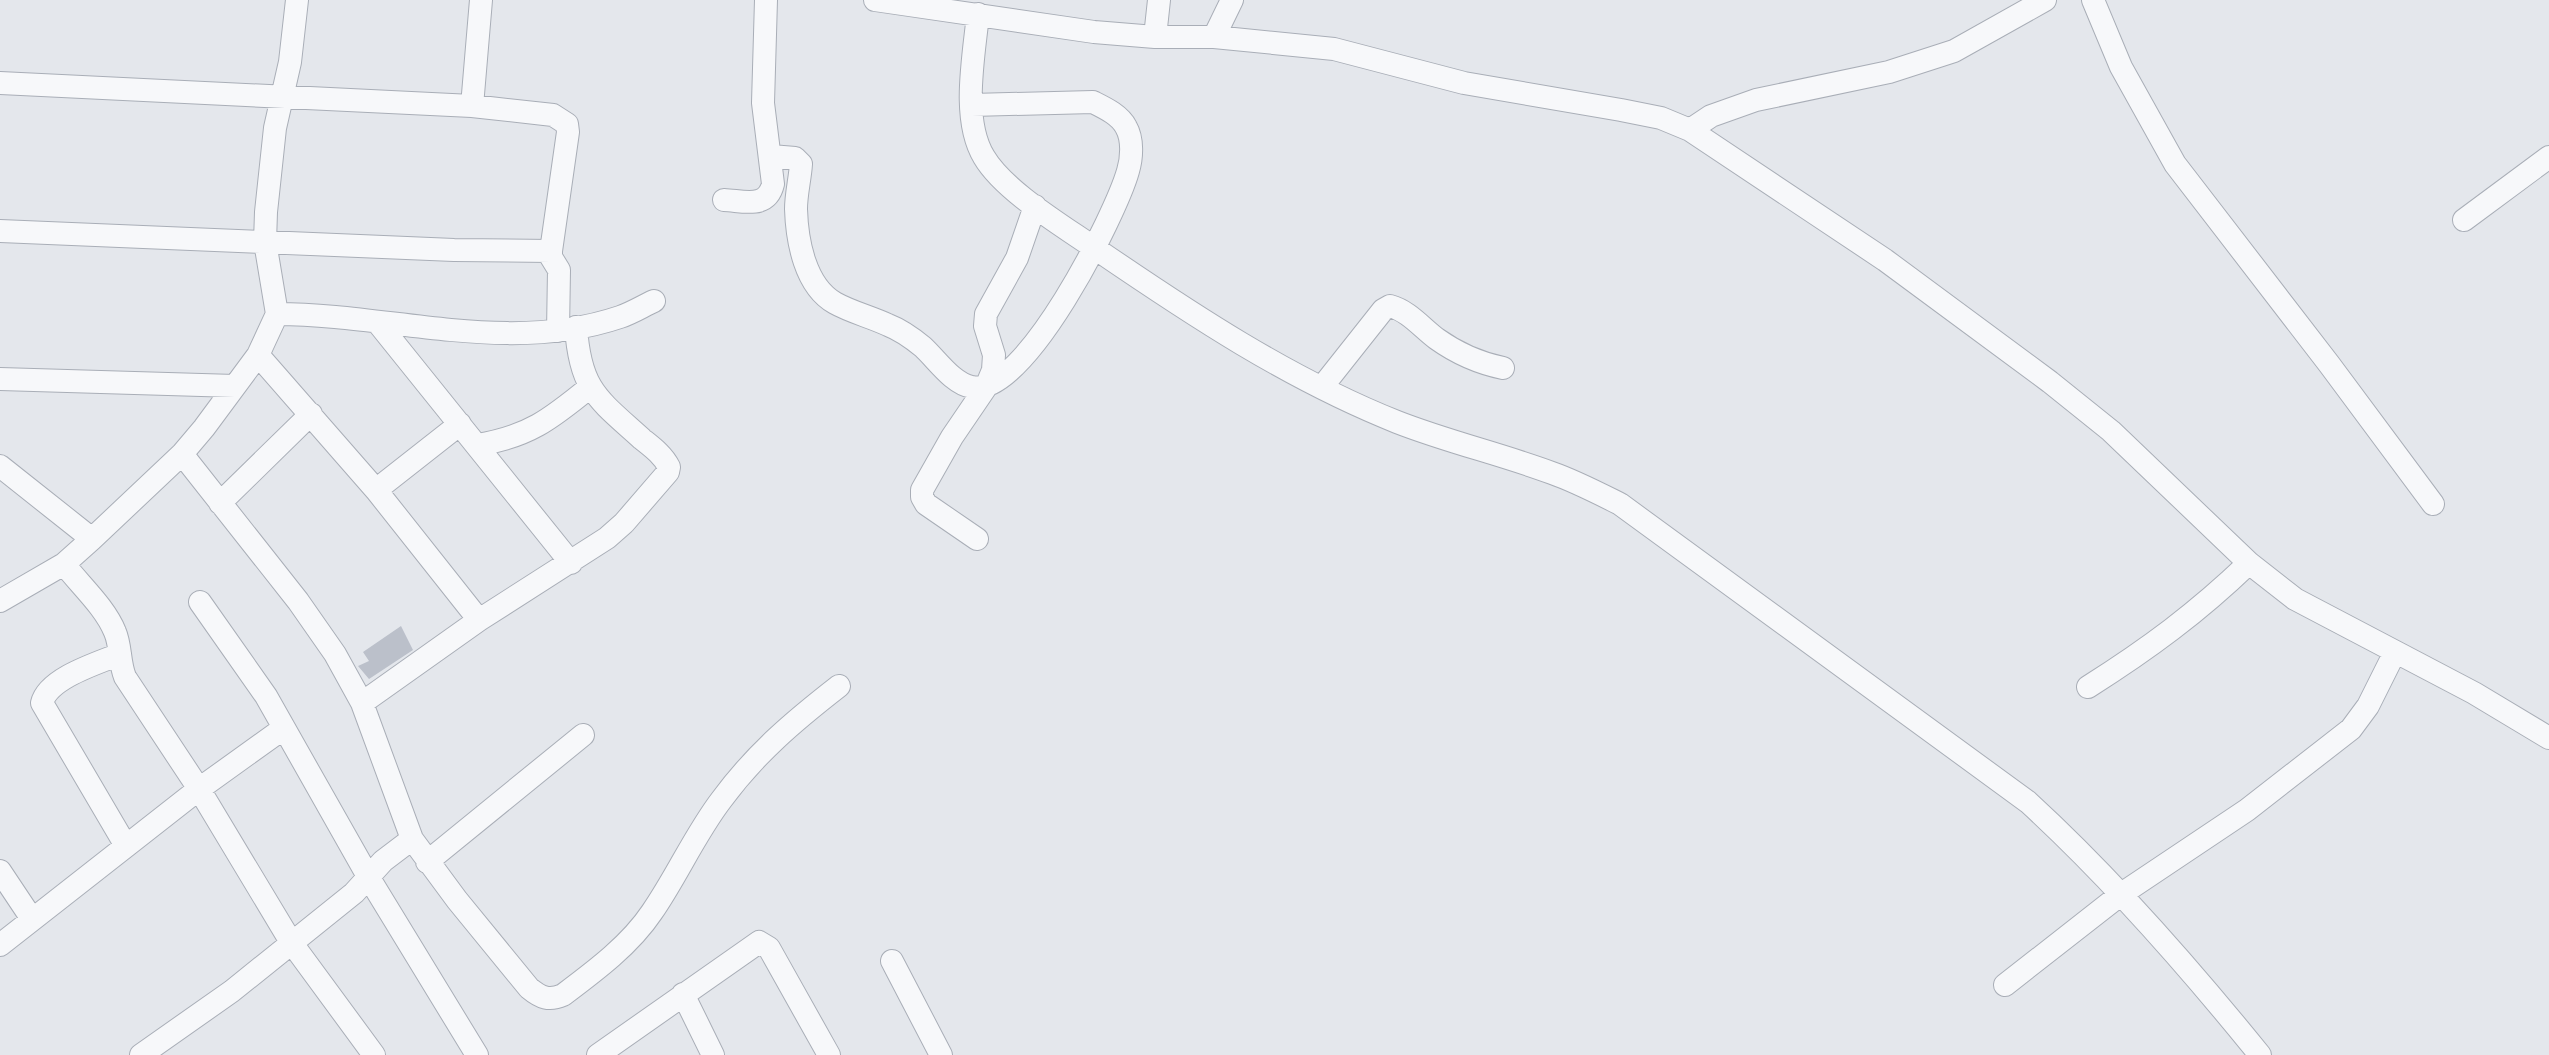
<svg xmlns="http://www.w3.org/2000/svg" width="2549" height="1055" viewBox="0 0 2549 1055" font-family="Cabin,sans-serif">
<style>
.building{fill:#bbc0ca}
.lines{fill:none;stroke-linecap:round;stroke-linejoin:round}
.minor-casing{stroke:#a9aeb7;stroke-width:24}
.minor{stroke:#f7f8fa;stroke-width:22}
</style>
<rect width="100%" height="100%" fill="#e4e7ec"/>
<path class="building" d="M401,626l12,24 -44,29 -11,-13 11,-5 -6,-9z"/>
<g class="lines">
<defs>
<path id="minor" d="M875,0l219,32 61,5h59l120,12 130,34 157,27 40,8 29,12 195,130 165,122 61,49 138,132 46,36 179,94 75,45
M2093,0l28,67 54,97 154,200 104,140
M978,14c-4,42 -17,105 6,143 20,34 79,69 112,92 95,65 193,130 301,173 51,20 104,32 155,51 23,8 46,20 68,31l408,298c84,77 160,164 232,253
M1155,37l4,-37
M1214,37l18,-37
M0,83l472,23 9,-106
M472,106l81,9 14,9 1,8 -17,119v6l8,13 -1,61
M1690,130l21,-14 45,-16 133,-28 65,-21 91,-51
M771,156l24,2 6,6c-1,15 -5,30 -5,45 1,32 9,77 39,94 16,9 36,14 53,22 13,5 24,13 35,22 14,13 30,37 49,40 52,11 144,-173 156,-216 4,-13 5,-32 -2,-44 -6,-12 -21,-19 -33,-25l-121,3
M724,200c21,1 43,9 49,-16l-10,-81 3,-103
M2464,220l85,-63
M0,231l454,19 97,1
M277,314c113,0 231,41 343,3 12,-4 23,-11 34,-16
M378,323l193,240
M258,355l118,135 103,130
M0,379l235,7
M1322,387l61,-77 7,-4c19,5 32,22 47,33 21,15 42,24 66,29
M477,445c51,-8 74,-26 113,-58
M182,454l116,147 37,53 27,49 50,136 45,61 72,88c12,10 20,13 34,7 32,-24 67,-50 89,-83 25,-36 43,-78 70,-113 34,-46 72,-78 117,-113
M0,466l92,73 -28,25 -64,37
M376,490l84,-66
M220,503l91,-89
M92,539l90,-85 22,-26 54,-73 19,-41 -12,-72 1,-30 9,-84 15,-66 7,-62
M977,539l-51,-35 -4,-7v-7l30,-53 34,-50 7,-17 1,-15 -9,-29 1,-12 31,-56 18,-52
M64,564c16,21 41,43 51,68 6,14 4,30 10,45l74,112 92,153 83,113
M200,602l66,94 103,182 108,177
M120,654c-22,9 -72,24 -78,49l84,143
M2088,687c60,-38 109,-74 161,-124
M362,703l117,-83 128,-82 17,-15 44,-51 1,-5c-6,-12 -17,-20 -27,-28 -44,-40 -62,-49 -66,-112
M427,862l156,-127
M0,871l32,48
M0,945l199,-156 85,-61
M892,961l49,94
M2005,985l115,-90 127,-85 104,-81 17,-23 27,-54
M683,994l30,61
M141,1055l91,-64 122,-98 29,-32 29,-22
M598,1055l161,-113 10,6 60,107"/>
</defs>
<use href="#minor" class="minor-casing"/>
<use href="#minor" class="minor"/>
</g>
</svg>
